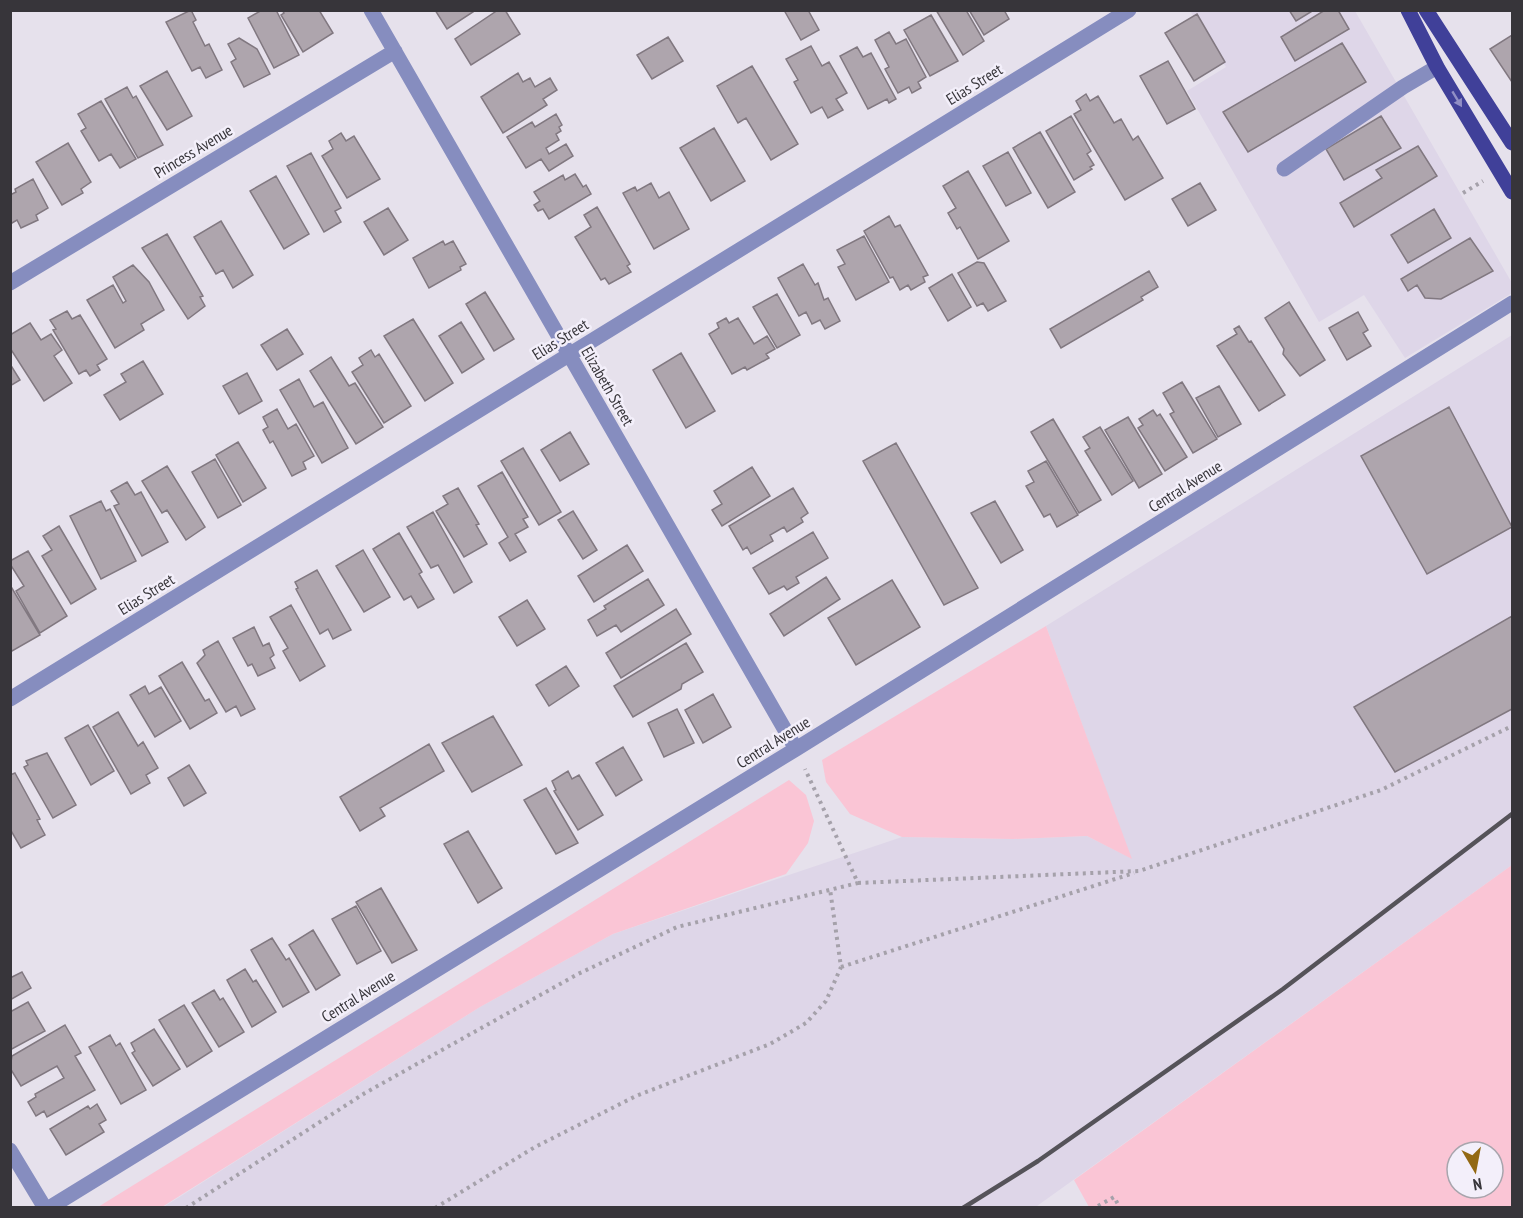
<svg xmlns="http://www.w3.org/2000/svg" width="1523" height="1218" viewBox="0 0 1523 1218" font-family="'PT Sans Narrow',sans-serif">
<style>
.built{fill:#ded6e8}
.green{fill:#fac5d5;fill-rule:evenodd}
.building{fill:#aea5ad;stroke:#817880;stroke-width:1.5}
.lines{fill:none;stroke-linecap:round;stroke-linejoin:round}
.path{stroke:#a5a1aa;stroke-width:4;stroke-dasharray:3 4.5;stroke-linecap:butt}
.minor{stroke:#868dbf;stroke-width:15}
.major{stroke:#404099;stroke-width:15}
.rail{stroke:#555359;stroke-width:4.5}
.oneway{fill:#918fc5}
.labels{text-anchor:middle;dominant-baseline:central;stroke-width:5;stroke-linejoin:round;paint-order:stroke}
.street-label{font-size:16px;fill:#37353a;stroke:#f3effa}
</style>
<rect width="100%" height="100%" fill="#e6e1ec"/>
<path class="built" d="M1190,11h165l157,272v10l-107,65 -41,-63 -45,27 -132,-231 39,-24z
M1512,335v530l-475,341 -875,2 318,-201 133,-73 289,-97 111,2 74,-3 44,22 -85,-232z"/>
<path class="green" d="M1046,626l86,233 -45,-23 -74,3 -111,-2 -52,-23 -24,-32 -4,-22z
M789,780l17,15 8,26 -6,22 -22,31 -173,60 -133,73 -318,200h-64z
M1512,865v342h-423l-15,-27zM1457,1152h36v36h-36z"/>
<path class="building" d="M191,10l5,10 -3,2 12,24 4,-2 13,26 -16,8 -6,-11 -8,4 -26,-49z
M262,10h14l23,45 -25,13 -26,-50z
M282,10h37l14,23 -30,19 -22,-37 3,-2z
M435,10h41l-29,19z
M498,10h7l15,24 -49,31 -16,-26z
M784,10h24l11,20 -18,10z
M936,10h30l18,31 -21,14z
M969,10h35l5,9 -25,16z
M1289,10h25l-18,11z
M1325,10h13l11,19 -54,32 -14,-24z
M1197,14l28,48 -31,19 -29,-48z
M931,15l27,46 -28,15 -26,-46z
M889,32l7,12 10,-5 20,38 -8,5 3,6 -9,5 -3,-6 -11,6 -13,-24 4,-2 -14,-27z
M1512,35v47l-22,-33z
M668,37l15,24 -31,18 -15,-24z
M239,38l18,11 13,25 -26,13 -13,-25 5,-3 -8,-15z
M1342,43l24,39 -118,70 -25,-40z
M811,46l11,20 7,-4 18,31 -11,6 7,11 -15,8 -6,-11 -11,6 -17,-31 4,-2 -12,-21z
M857,47l6,10 8,-4 25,46 -7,4 -2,-4 -19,10 -28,-53z
M1168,61l27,48 -28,15 -27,-48z
M752,66l46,78 -27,16 -25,-42 -8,5 -21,-37z
M167,71l25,45 -25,14 -27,-44z
M518,73l5,9 7,-4 5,9 15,-9 7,12 -14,9 4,6 -44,28 -22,-36z
M127,87l6,11 3,-2 27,49 -25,13 -33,-59z
M1086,94l4,7 8,-5 16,27 7,-4 12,21 5,-4 25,42 -38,22 -51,-86 7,-4 -5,-9z
M101,101l35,58 -16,9 -9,-14 -12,7 -18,-30 5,-3 -8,-14z
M556,114l6,11 -3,2 2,4 -5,3 3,6 -13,8 3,6 17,-10 7,12 -24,15 -8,-12 -15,9 -19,-31 25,-15 3,5z
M1071,116l20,35 -4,3 7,11 -4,2 2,2 -18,11 -28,-49z
M1381,116l20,32 -57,32 -18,-31z
M714,128l31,53 -34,20 -31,-53z
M1040,132l35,60 -27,16 -35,-60z
M341,133l5,8 8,-5 26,43 -33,19 -25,-42 11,-7 -4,-8z
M68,143l23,39 -10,7 2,4 -21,12 -26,-43z
M1418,146l19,30 -83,51 -14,-24 42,-25 -6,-8z
M1008,152l23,41 -25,13 -23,-40z
M311,153l30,55 -6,3 6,11 -17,10 -37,-66z
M968,171l41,70 -31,18 -18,-32 -3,2 -9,-16 8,-5 -13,-22z
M575,174l8,13 3,-2 5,9 -42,25 -6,-10 -5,2 -4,-6 6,-4 -6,-9 29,-17 2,5z
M276,176l33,58 -25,15 -34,-58z
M33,179l15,29 -12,7 2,5 -17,8 -4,-8 -5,3 -2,-2v-26l6,-3 -1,-3z
M651,183l8,15 10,-6 20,37 -35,20 -31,-56 12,-6 2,4z
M1200,183l16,27 -28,16 -16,-27z
M597,207l33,57 -3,2 4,6 -22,12 -4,-6 -4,2 -26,-43 16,-10 -7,-12z
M388,208l20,32 -24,15 -20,-33z
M1434,209l17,29 -43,25 -17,-28z
M889,216l6,11 5,-2 28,50 -5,2 2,5 -14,8 -3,-5 -8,5 -7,-13 -3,1 -26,-47z
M221,221l32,54 -20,13 -10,-18 -7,4 -22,-37z
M167,234l36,62 -3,1 5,9 -17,13 -46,-71z
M864,236l25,46 -33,18 -18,-33 7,-3 -8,-14z
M1470,238l23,33 -52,28 -16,-1 -8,-13 -9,6 -7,-12z
M443,241l2,4 8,-4 13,23 -6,3 1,3 -32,18 -16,-30z
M977,262l7,1 22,38 -18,10 -5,-8 -6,3 -19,-33z
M803,264l12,21 3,-2 6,17 4,-2 12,23 -15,8 -5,-9 -8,4 -6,-12 -7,4 -21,-38z
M133,265l16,17 15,28 -23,14 3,6 -29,18 -28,-48 26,-15 10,18 3,-2 -13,-24z
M1149,271l9,16 -17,10 2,3 -82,48 -11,-19z
M952,274l19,33 -23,14 -19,-33z
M485,292l29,47 -20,12 -28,-47z
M777,294l23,41 -23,13 -24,-41z
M1289,302l36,58 -25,16 -17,-22 1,-5 -19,-31z
M67,311l5,8 8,-4 27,44 -10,6 3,5 -10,6 -4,-6 -7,4 -26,-44 3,-1 -6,-9z
M1358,312l10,18 -5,3 8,13 -24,14 -18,-32z
M726,318l3,5 9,-5 16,26 13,-8 8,13 -9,5 3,4 -22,12 -2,-3 -13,7 -23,-40 10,-6 -2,-5z
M413,319l40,64 -28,18 -41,-65z
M461,322l23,37 -22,14 -23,-37z
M30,323l11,17 10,-6 11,16 -8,6 18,27 -28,18 -34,-53v-13z
M1239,326l10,16 2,-1 34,54 -26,16 -42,-65 20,-12 -3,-5z
M287,329l16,25 -26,16 -16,-25z
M371,350l4,7 4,-3 32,52 -27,17 -32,-51 11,-7 -4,-7z
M681,353l34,58 -29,17 -33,-58z
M331,357l18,29 6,-3 28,44 -27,17 -46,-73z
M143,361l20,33 -43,26 -16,-25 22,-13 -5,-8z
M10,364l10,16 -10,6z
M247,373l15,28 -23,13 -16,-28z
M299,379l15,28 9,-5 25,46 -26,15 -42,-73z
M1182,382l35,57 -24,14 -23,-39 4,-2 -11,-19z
M1219,386l22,38 -23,13 -22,-39z
M1449,407l63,120 -85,47 -66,-118z
M277,409l11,20 8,-5 18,32 -11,6 3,7 -14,7 -19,-35 -3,2 -7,-13 5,-3 -5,-10z
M1153,410l4,6 3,-2 27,43 -22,14 -27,-43 5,-3 -4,-6z
M1128,417l34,57 -23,14 -34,-58z
M1053,419l48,81 -22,13 -48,-81z
M1100,427l33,54 -21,14 -27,-44 5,-3 -7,-11z
M570,432l19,32 -29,17 -19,-31z
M238,442l28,46 -23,14 -27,-47z
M896,443l82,145 -34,17 -81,-144z
M523,448l38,64 -22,13 -38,-64z
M215,459l26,46 -23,13 -26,-46z
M1046,461l32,54 -21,12 -7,-13 -6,3 -18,-31 8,-4 -6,-11z
M167,466l38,61 -19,13 -19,-30 -5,3 -20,-32z
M752,467l18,29 -48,30 -10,-16 10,-6 -8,-13z
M502,472l26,45 -5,2 5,8 -13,7 11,18 -16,9 -11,-18 9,-6 -30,-51z
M127,482l8,13 6,-3 27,50 -26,14 -28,-50 5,-2 -8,-13z
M458,488l21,36 -3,1 11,19 -23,13 -28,-46 12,-7 -5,-8z
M793,488l15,25 -7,5 2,4 -16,10 -3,-5 -14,8 3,6 -22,13 -4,-7 -4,3 -14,-24z
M101,501l5,10 4,-2 26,52 -35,18 -31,-63z
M995,501l28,49 -22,13 -30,-50z
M573,511l24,39 -14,9 -25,-39z
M433,512l39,70 -18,11 -16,-28 -7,3 -24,-41z
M59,526l37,63 -25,15 -29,-48 10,-6 -9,-14z
M813,532l15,26 -32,19 3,6 -12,7 -3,-4 -15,8 -16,-26z
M399,533l23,39 -3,2 15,25 -16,9 -7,-12 -7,4 -31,-51z
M627,545l16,26 -49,31 -16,-26z
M363,550l27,47 -26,15 -28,-46z
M28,551l39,65 -27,17 -24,-42 8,-5 -14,-22v-3z
M317,570l34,60 -18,9 -5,-10 -8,5 -24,-45 2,-1 -3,-6z
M826,577l14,22 -56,37 -14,-22z
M648,579l16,26 -43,27 -5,-7 -19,11 -9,-16 18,-11 -2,-3z
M892,580l28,47 -64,38 -28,-47z
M10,585l30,50 -28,16 -2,-3z
M527,600l18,29 -28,17 -18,-29z
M291,605l34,61 -25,15 -17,-30 5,-3 -18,-31z
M676,609l15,25 -70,44 -15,-25z
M1512,616v93l-117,63 -41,-65z
M254,627l9,19 6,-3 5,12 -4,3 5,10 -17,8 -6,-12 -4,2 -15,-28z
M218,641l37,68 -14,7 -5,-10 -10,6 -29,-49 8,-8 -2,-5z
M686,643l17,29 -21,12 -1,5 -48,28 -19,-31z
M182,662l23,39 4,-2 8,14 -27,16 -31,-53z
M566,666l13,20 -30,20 -13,-21z
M145,686l4,8 12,-7 20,34 -26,16 -25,-42z
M713,694l18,33 -28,16 -18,-33z
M677,709l17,34 -30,14 -16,-34z
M118,712l20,34 5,-4 15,26 -12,7 4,8 -19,11 -38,-67z
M493,716l29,49 -50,27 -30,-49z
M88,725l26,46 -23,14 -26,-47z
M429,744l15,27 -64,37 5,8 -25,15 -20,-34z
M623,747l19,33 -26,16 -20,-33z
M47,753l29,52 -23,13 -29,-51 4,-2 -2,-4z
M189,765l17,28 -22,13 -16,-28z
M568,771l4,8 7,-4 24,40 -25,15 -24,-39 2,-1 -4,-9z
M15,773l25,46 -3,1 8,15 -24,13 -11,-19v-54z
M546,788l32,55 -22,11 -32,-54z
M468,831l34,57 -24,15 -34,-59z
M381,888l36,62 -25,13 -36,-61z
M356,906l25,45 -24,13 -25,-45z
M313,930l27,45 -24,15 -27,-45z
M272,938l14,22 3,-2 20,34 -26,15 -32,-57z
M245,969l8,13 3,-2 20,32 -24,15 -25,-47z
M22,972l9,16 -21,12v-25l2,2z
M214,990l6,10 3,-2 21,34 -25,15 -27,-44z
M28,1002l17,29 -35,19v-38z
M184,1005l28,46 -25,16 -28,-47z
M65,1025l16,28 -6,3 20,34 -48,27 -3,-6 -8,5 -8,-14 8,-5 -1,-3 29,-16 -7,-12 -36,20 -11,-18 2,-12z
M154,1029l26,40 -27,17 -21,-33 3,-2 -4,-8z
M110,1035l6,11 4,-3 26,47 -25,14 -32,-57z
M97,1104l9,16 -7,4 5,8 -38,23 -16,-26 38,-23 2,3z"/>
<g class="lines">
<path class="path" d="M1463,193l20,-12
M858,883l281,-12 242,-81 131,-64
M841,967l293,-94
M1098,1206l16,-9 6,11
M186,1208l179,-115 213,-119 99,-47 181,-44 -53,-114
M435,1208l100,-61 101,-51 134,-52 36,-21 20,-22 15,-34 -11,-78"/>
<path class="minor" d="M371,10l425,739
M1284,169l119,-82 34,-20
M10,283l385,-232
M10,699l1119,-689
M10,1150l35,58
M49,1208l747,-459 716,-446"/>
<path class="major" d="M1408,10l29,57 75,125
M1426,10l86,133"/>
<path class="rail" d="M963,1208l75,-47 245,-172 229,-175"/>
</g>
<defs><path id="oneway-solid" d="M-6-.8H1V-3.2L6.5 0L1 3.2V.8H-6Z" transform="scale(1.5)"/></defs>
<use class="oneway" href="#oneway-solid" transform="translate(1457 99) rotate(59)"/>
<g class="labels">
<g class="street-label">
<text transform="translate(974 84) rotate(-32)">Elias Street</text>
<text transform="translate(193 151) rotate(-31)">Princess Avenue</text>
<text transform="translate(560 339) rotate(-32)">Elias Street</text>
<text transform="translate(608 386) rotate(60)">Elizabeth Street</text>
<text transform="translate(1185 486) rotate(-32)">Central Avenue</text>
<text transform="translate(146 594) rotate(-32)">Elias Street</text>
<text transform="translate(773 742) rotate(-32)">Central Avenue</text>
<text transform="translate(358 996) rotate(-32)">Central Avenue</text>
</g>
</g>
<rect width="1523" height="1218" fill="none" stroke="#37353a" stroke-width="24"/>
<g transform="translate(1475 1170) rotate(170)"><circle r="28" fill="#f3effa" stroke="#a8a5ad" stroke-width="1.5"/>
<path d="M0-4.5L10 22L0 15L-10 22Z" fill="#936913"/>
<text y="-9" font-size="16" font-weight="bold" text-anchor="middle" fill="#37353a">N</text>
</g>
</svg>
